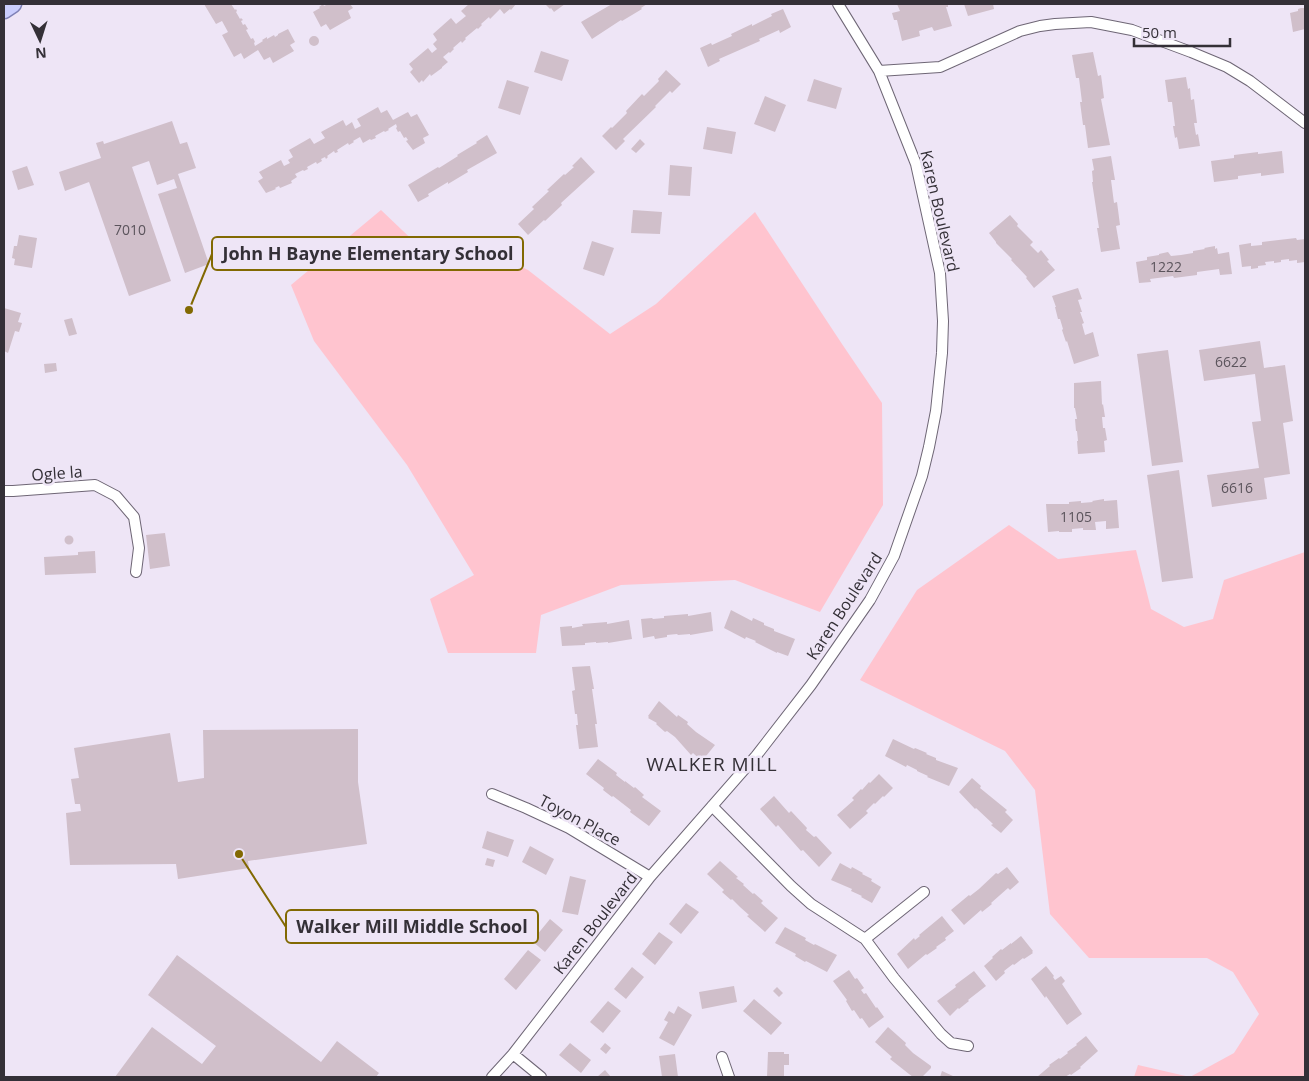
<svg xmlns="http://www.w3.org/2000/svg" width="1309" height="1081" viewBox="0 0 1309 1081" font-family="'Open Sans',sans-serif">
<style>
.green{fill:#ffc4cf}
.building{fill:#d0bfca}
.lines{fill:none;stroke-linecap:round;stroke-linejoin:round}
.street-casing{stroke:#6e6675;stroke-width:12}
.primary-casing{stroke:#7f81b6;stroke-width:19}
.street{stroke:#fff;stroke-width:10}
.primary{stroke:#cacdfd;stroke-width:16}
.labels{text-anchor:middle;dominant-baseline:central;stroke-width:5;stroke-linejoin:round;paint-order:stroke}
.number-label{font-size:14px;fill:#5b545c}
.street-label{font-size:16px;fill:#343037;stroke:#eee5f6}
.quarter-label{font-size:19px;letter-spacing:1px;fill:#343037;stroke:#eee5f6}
.leader{fill:none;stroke:#826902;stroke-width:2}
.callout-dot{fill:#826902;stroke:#eee5f6;stroke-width:2}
.callout{fill:#eee5f6;stroke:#826902;stroke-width:2}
.callout-label{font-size:18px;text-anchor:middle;font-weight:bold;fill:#343037}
</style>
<rect width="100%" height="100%" fill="#eee5f6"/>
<path class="green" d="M381,210l42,40 46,-9 59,29 82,64 46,-30 99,-92 87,132 40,59 1,102 -63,107 -85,-32 -114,5 -80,30 -5,38h-88l-18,-54 44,-24 -67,-110 -93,-124 -23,-56z
M1009,525l49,34 78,-9 15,59 33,18 29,-8 11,-39 81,-28v525h-115l44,-24 25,-39 -26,-42 -26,-14h-118l-39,-44 -15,-124 -30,-39 -145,-71 57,-90z
M1138,1065l52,12h-56z"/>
<path class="building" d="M204,4h27l4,6 1,-1 1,2 -1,1 4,7 1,-1 2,2 -2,1 2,4 2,-1 3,5 -2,1 5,9 2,-1 2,4 -1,1 1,3 8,-5 -1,-1 5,-3v2l7,-4 1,2 3,-2v-1l10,-5 7,13 -5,3 4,6 -21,12 -3,-6 -6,3 -6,-10 -14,9 -3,-6 -7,4 -12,-22 6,-3 -6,-11 -6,3z
M323,4l1,2 4,-2h22l3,4 -5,3 3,7 -21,12 -4,-6 -5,3 -8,-15 7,-4 -1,-1z
M469,4h47l-5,6 -1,-1 -6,5 -4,-5 -10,10 -1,-2 -8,7 1,1 -4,4 -1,-1 -12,10 1,1 -4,4 -1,-2 -8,7 1,1 -4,4 -1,-1 -6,5 5,5 -6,5v1l-11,8 -1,-2 -7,8 -1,-2 -3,3 -9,-11 3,-3 -4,-5 19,-16 4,5 5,-4 -4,-5 4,-4 -4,-6 18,-16 5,6 10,-8 -5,-5z
M547,4h18l-11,8 -3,-4 -1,1 -4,-4z
M612,4h35l-6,4 1,1 -20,12 -1,-1 -29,19 -11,-17z
M897,4h51v3h-2l6,19 -18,5 -2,-4 -13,4 1,5 -18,5 -5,-21h-3l-2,-7 8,-2z
M964,4h29l1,5 -26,7z
M1301,8h3l1,2v19l-12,3 -3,-19 8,-2v-2z
M783,9l8,18 -11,6 -1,-3 -20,9 1,2 -41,18 1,2 -12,6 -8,-19 11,-5 1,2 20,-9 -1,-2 21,-10v2l20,-10 -1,-2z
M309 41a5 5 0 1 1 10 0a5 5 0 1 1-10 0Z
M541,51l28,9 -7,21 -28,-9z
M1093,52l5,24 3,-1 3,23 -3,1 9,46 -22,3 -3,-23h-2l-3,-23h2l-3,-24h-3l-4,-23z
M666,70l15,14 -9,9 -2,-2 -15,15 1,1 -33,32 2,2 -9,9 -14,-14 9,-9 1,1 15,-15 -1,-2 16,-17 2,2 15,-15 -1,-2z
M1186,77l2,12 2,-1 1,12 3,-1 3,24h-3l2,12 2,-1 2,12 -21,3 -2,-12 -2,1 -2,-12h2l-3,-24h-4l-3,-22z
M814,79l28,9 -6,21 -29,-8z
M507,80l22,7 -9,28 -22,-7z
M765,96l21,9 -11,27 -21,-8z
M378,107l3,6 6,-3 6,10 15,-8 3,5 6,-3 12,21 -6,3 2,5 -12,7 -7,-9 2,-1 -2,-3 -2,1 -4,-7 -2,1 -2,-4 1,-1 -1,-3 -8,5 1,1 -4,2 -1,-1 -9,5 1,2 -5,2 -1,-1 -7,4 -3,-6 -7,4 1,1 -5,3 -1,-2 -11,7 1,2 -3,1 -1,-2 -7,5 1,1 -2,2 -1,-2 -4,2 1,2 -5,3 -1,-2 -9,5 1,2 -4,2 -1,-1 -8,4 2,3 -6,4 1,2 -12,5 -1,-2 -4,2 1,1 -10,4 -8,-12 5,-3 -4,-6 22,-12 3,6 6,-3 -2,-3 5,-3 -4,-7 21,-12 4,6 11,-6 -4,-6 22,-12 3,6 6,-4 3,7 6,-3 -4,-7z
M172,121l8,23 7,-2 9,26 -18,6 31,90 -24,9 -27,-79 19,-6 -3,-9 -17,6 -8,-24 -17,6 39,114 -42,15 -40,-114 -24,9 -6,-19 42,-14 -5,-15 7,-2 1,3z
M707,127l29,5 -4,22 -29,-5z
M487,135l10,18 -30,17 1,2 -20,12v-2l-20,12 1,2 -11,6 -10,-17 30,-18 1,1 19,-12 -1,-1 20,-12 -1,-1z
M640,139l5,5 -9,9 -5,-4z
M1282,151l2,22 -23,3v-3l-23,3v3l-24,3 -3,-21 23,-3v-3l24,-3v2z
M1111,156l4,24h-4l3,23 3,-1 3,23 -4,1 4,23 -19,3 -4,-24h2l-7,-46h1l-1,-11 2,-1 -2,-11z
M581,157l14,15 -34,31 1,2 -17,16 -1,-1 -16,15 -10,-11 16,-15 -2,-2 17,-16 -2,-1 17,-16 1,1 9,-8 -2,-1z
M670,165l22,2 -2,29 -22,-1z
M27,166l7,19 -16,5 -6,-19z
M633,210l29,2 -2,22 -29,-1z
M1010,215l8,9 -1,2 16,16 -3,3 8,8 3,-3 8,10 -2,1 8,9 -21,18 -8,-10 1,-1 -16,-17 1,-1 -16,-16v-1l-7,-9z
M19,235l18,3 -5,30 -18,-3 1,-6 -3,-1 2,-12h3z
M1296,238l1,2 8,-1v23l-8,1v-3l-8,1v-2l-8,1v2l-7,1v-2l-9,1 1,3 -8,1v2l-7,1v-3l-9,1 -3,-22 12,-2v3l11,-1v-3z
M592,241l22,7 -10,28 -21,-7z
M1215,246v3l2,-1 1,6 11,-2 3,22 -12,1 -1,-6 -22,3v3l-23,3 -1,-2 -23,3 1,3 -12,1 -3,-21 11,-2v-3l12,-2v-1l9,-2 3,4 10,-1 12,-2v-2l12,-2 -1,-1z
M1078,288l4,11 -4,1 4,12h-2l4,11 -2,1 3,11 8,-3 6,24 -25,8 -7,-23 -1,1 -4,-12 1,-1 -3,-10h-2l-3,-12h1l-4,-11z
M4,308l17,5 -3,9 4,1 -3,9 -4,-1 -7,22 -4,-2z
M72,318l5,16 -8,2 -5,-16z
M1260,341l4,27 21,-3 8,56 -10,2 7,51 -26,4 3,21 -55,8 -5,-32 52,-7 -7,-46 9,-1 -6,-47 -51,7 -5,-31z
M1168,350l15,112 -31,4 -15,-112z
M56,363l1,8 -12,2 -1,-9z
M1101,381l1,24 1,-1 2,13h-3l1,11h2l2,12 -3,1 1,11 -27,2 -1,-13h1l-1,-10h-1l-1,-12h2l-2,-11h-1v-25z
M1179,470l14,108 -31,4 -15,-107z
M1104,499v2l13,-1 2,28 -13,1v-8l-11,1 1,8h-13v-2l-11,1v3h-13v-1l-11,1 -2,-28h23v-2l12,-1v2l12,-1 -1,-1z
M165,533l5,33 -20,3 -4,-34z
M64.5 540a4.5 4.5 0 1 1 9 0a4.5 4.5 0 1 1-9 0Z
M95,551l1,22 -51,2 -1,-18 34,-2v-3z
M731,610l21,11 1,-3 11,5v2l10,4v2l21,8 -7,17 -11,-4v1l-22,-11 1,-1 -10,-4 -1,2 -21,-11z
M711,612l2,19 -23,4v-1l-12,1 -1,-1 -10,1v2l-12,2 -1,-3 -11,2 -2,-19 11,-1 1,1 11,-1v-2l24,-2v2z
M629,620l3,19 -24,4v-1l-12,1v-1l-11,1v2l-23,1 -2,-19 12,-1v2l11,-2 -1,-2 25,-2v2z
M590,666l4,23h-2l5,35h-2l3,23 -19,2 -3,-24h2l-1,-11h-2l-3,-23 3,-1 -3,-23z
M659,701l18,16 1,-2 10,7 -1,2 9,8 19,13 -13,16 -9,-8 -2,2 -16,-18 -8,-6 -2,1 -9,-8 1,-1 -9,-5 1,-1 -1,-1z
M358,729v53l9,62 -119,17 1,7 -71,11 -2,-15 -106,1 -4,-52 15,-2 -1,-7h-5l-4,-25 8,-1 -5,-30 96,-15 8,49 26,-4 -1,-48z
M893,739l21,10 1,-1 12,5 -1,1 10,4v2l22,8 -9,18 -22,-9 1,-1 -11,-5v-1l-10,-5 -1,2 -21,-11z
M598,759l19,14 -1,2 9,7v-1l9,7 1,-1 9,8 -2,2 19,14 -12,15 -19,-14 1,-2 -18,-14 -1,1 -9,-7 1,-2 -18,-14z
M879,774l14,14 -9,9 -1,-1 -8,8 -1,-1 -8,8 2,2 -18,16 -13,-14 17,-15 -2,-2 9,-9 1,1 7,-8 1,1z
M972,778l9,8 -1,2 27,22 -2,2 8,8 -12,13 -10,-8 2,-1 -17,-16 -1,1 -16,-17z
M774,796l15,17 2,-2 16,17 -1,2 8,7 2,-1 16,17 -13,14 -16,-17 -2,1 -23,-26 -2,2 -16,-18z
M487,831l27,9 -6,17 -26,-9z
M530,846l24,13 -8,16 -24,-13z
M487,858l8,2 -2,7 -8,-2z
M720,861l18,16 -2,1 8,6 -1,1 10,9 1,-1 9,8 -2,2 17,15 -13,14 -18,-16 2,-1 -9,-8 -8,-8 -1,1 -9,-8 2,-2 -17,-16z
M840,863l11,6 1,-2 11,6 -1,1 10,5 -1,2 10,6 -9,16 -11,-6 1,-1 -11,-5 1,-2 -21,-9z
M1007,867l12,15 -9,8 -2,-2 -17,15 1,1 -10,8 -1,-2 -17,15 -13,-15 18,-15 1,1 9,-7 17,-16 2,1z
M570,876l16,4 -8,35 -16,-3z
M686,903l13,9 -18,22 -12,-10z
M942,916l12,15 -9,7 1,2 -10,7 1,1 -10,7 -1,-1 -18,15 -11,-15 17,-16 1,2 5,-4 -1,-1z
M550,919l13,11 -18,22 -13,-11z
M785,927l21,11 -1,2 9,5 1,-1 22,11 -10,17 -21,-11 -1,1 -10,-6 1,-2 -21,-11z
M659,932l14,10 -18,23 -13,-11z
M1021,936l12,15 -1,1 1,1 -9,6 -1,-1 -9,7 -1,-1 -9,7 1,2 -9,8 -12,-15 9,-8 -1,-1 9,-8 1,1 9,-7v1z
M528,950l13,10 -25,30 -12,-11z
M177,955l144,107 16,-21 42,32 -3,4h-261l37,-50 50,37 14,-18 -68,-51z
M1046,966l8,10 -1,1 2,3 6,-4 4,5 -3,3 20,30 -15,11 -21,-29 -1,2 -14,-19z
M632,967l12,10 -18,22 -12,-10z
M849,970l6,9 2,-1 7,10 -3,2 3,4 2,-1 10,15 1,-1 7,10 -15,11 -7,-10 -2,1 -6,-9 -2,1 -6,-10 1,-1 -14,-19z
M974,971l12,15 -18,14 1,1 -10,8 -1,-1 -8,8 -13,-15 19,-14 -1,-2z
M734,986l3,16 -35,7 -3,-17z
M777,987l6,6 -4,4 -6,-6z
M754,999l28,24 -11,12 -28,-24z
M608,1001l13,10 -18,22 -13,-11z
M678,1006l14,9 -18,31 -15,-8 9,-16 -4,-2 5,-9 5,3z
M888,1027l18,16 -1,2 8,8 18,13v2l-9,9h-9l-4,-3 -19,-15 2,-2 -17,-15z
M1086,1036l12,15 -18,16 1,1 -10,7 -1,-1 -5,3h-28l13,-11 -1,-1 10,-7 1,1 8,-6 -1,-1 10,-7 -1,-1z
M570,1043l21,17 -10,13 -22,-18z
M605,1043l6,5 -5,6 -6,-5z
M768,1052h16v2h5v11h-5v12h-17z
M675,1054l3,23h-16l-3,-21z
M605,1070l6,7h-14z
M942,1071l11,5 -1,1h-12z"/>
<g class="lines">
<defs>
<path id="street" d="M879,71l61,-4 80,-36 20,-5 15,-2 36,-2 41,8 59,22 36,15 23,14 55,42
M4,491h9l82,-6 21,11 18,21 5,31 -3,24
M492,794l34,14 43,20 81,49
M712,806l79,80 20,18 54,35 59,-47
M865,939l29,39 47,56 10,9 17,3
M513,1054l28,23
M722,1057l7,20
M492,1077l21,-23 137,-177 106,-121 55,-71 59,-85 24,-44 28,-80 7,-29 7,-36 6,-58 1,-32 -3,-48 -24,-109 -37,-93 -41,-67"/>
<path id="primary" d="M4,10l9,-6"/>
</defs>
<use href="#street" class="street-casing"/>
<use href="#primary" class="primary-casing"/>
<use href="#street" class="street"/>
<use href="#primary" class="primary"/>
</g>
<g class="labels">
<g class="number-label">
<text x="130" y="229">7010</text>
<text x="1166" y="266">1222</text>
<text x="1231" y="361">6622</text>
<text x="1237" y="487">6616</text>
<text x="1076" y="516">1105</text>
</g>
<g class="street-label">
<text transform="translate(940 211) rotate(77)">Karen Boulevard</text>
<text transform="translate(57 473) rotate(-4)">Ogle la</text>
<text transform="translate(844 606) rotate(-57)">Karen Boulevard</text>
<text transform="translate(580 820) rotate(28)">Toyon Place</text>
<text transform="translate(595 923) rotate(-52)">Karen Boulevard</text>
</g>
<g class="quarter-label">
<text x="712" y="764">WALKER MILL</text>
</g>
</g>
<path class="leader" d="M189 310L212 254M239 854L286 927"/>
<g class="callout-dot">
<circle cx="189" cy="310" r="5"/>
<circle cx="239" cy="854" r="5"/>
</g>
<g class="callout">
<rect x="212" y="237" width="311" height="33" rx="5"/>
<rect x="286" y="910" width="252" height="33" rx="5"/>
</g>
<g class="callout-label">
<text x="368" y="260">John H Bayne Elementary School</text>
<text x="412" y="933">Walker Mill Middle School</text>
</g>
<rect width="1309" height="1081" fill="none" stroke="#343037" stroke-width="10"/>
<g transform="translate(40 40) rotate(176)" stroke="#eee5f6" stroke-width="4" paint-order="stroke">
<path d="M0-4L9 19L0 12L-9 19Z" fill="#343037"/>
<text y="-8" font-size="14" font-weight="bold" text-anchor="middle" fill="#343037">N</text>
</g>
<path d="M1134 38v8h96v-8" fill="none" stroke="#343037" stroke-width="2.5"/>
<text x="1142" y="38" font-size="15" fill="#343037" stroke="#eee5f6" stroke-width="4" paint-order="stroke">50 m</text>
</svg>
